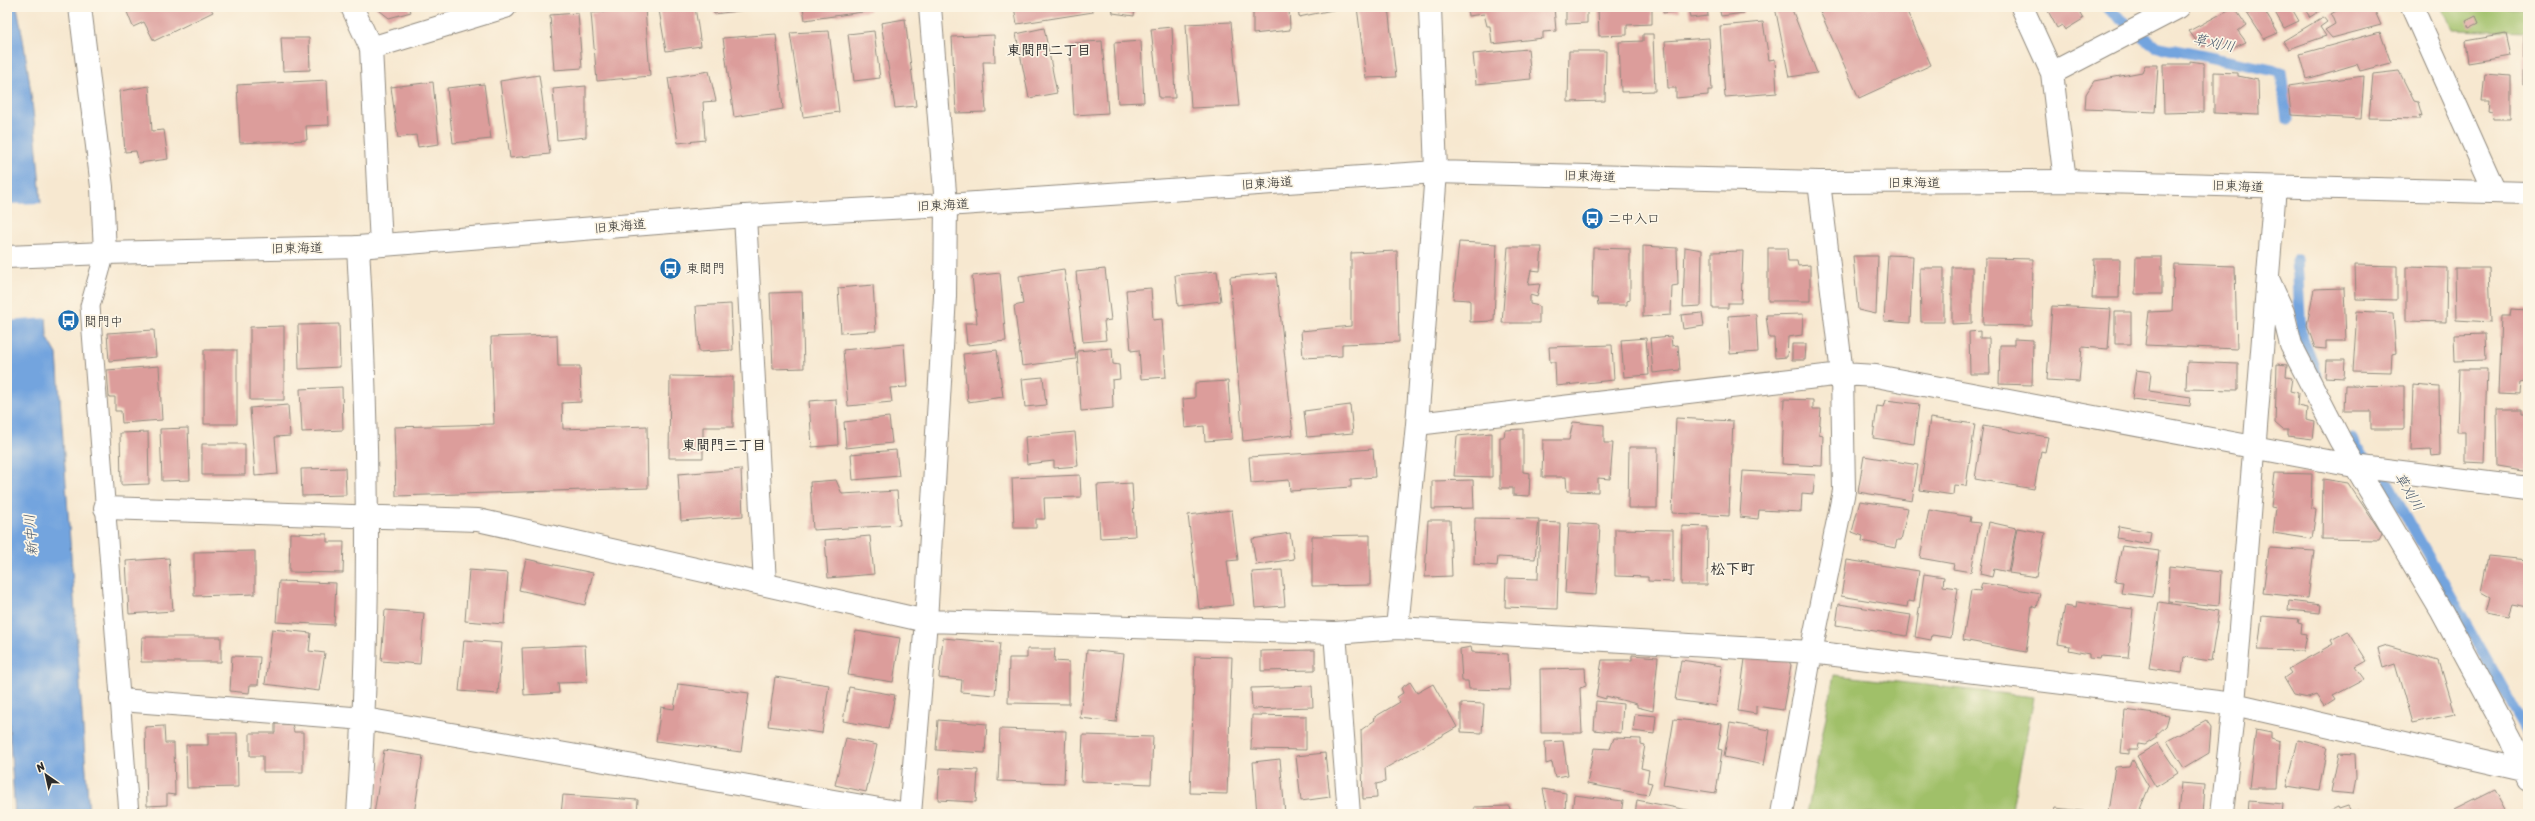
<svg xmlns="http://www.w3.org/2000/svg" width="2535" height="821" viewBox="0 0 2535 821" font-family="Sriracha,'Klee One',sans-serif">
<style>
.green{fill:#a0c069;stroke:#66764a}
.water{fill:#73a4de;stroke:#4f6884}
.pier{fill:#f7e8d0}
.lines{fill:none;stroke-linecap:round;stroke-linejoin:round}
.stream{stroke:#73a4de;stroke-width:11}
.building{fill:#dc9d9b}
.service-casing{stroke:#918a7e;stroke-width:21}
.minor-casing{stroke:#918a7e;stroke-width:24}
.tertiary-casing{stroke:#918a7e;stroke-width:24}
.service{stroke:#fff;stroke-width:19}
.minor{stroke:#fff;stroke-width:22}
.tertiary{stroke:#fff;stroke-width:22}
.labels{text-anchor:middle;dominant-baseline:central;stroke-width:3.5;stroke-linejoin:round;paint-order:stroke}
.street-label{font-size:13px;fill:#2b2b2b;stroke:#fcf5e5}
.poi-label{font-size:13px;fill:#2b2b2b;stroke:#fcf5e5;text-anchor:start}
.water-label{font-size:14px;font-style:italic;fill:#44556a;stroke:#fcf5e5}
.neighbourhood-label{font-size:14px;font-weight:bold;fill:#2b2b2b;stroke:#fcf5e5}
.quarter-label{font-size:15px;font-weight:bold;fill:#2b2b2b;stroke:#fcf5e5}
</style>
<rect width="100%" height="100%" fill="#fcf5e5"/>
<filter id="ink" filterUnits="userSpaceOnUse"><feTurbulence type="fractalNoise" baseFrequency=".025" numOctaves="2"/><feDisplacementMap in="SourceGraphic" scale="8" xChannelSelector="R" yChannelSelector="G"/><feConvolveMatrix kernelMatrix="1 2 1 2 8 2 1 2 1" color-interpolation-filters="sRGB"/></filter>
<filter id="wash" filterUnits="userSpaceOnUse"><feTurbulence type="fractalNoise" baseFrequency=".012" numOctaves="4" result="noise"/><feDisplacementMap in="SourceGraphic" scale="16" xChannelSelector="R" yChannelSelector="G"/><feGaussianBlur stdDeviation="0.9" result="paint"/><feColorMatrix in="noise" values="0 0 0 0 0 0 0 0 0 0 0 0 0 0 0 0 0 1.4 0 .05"/><feComposite in="paint" operator="in"/></filter>
<g filter="url(#wash)">
<rect width="100%" height="100%" fill="#f7e8d0"/>
<path class="green" d="M2442,7h86v25l-76,-2z
M1834,675l200,22 -23,117h-204z"/>
<path class="water" d="M7,7h10c22,109 26,220 30,330l10,17 32,460h-74l-8,-117z"/>
<path class="pier" d="M44,203l4,115 -41,3v-117z"/>
<g class="lines">
<path class="stream" d="M2106,7l49,39 126,26 6,48
M2297,259l4,75 17,43
M2352,439l4,9 31,34 141,251"/>
</g>
<g id="blocks">
<path class="building" d="M125,7h85l3,5 -59,29 -10,-19 -11,5z
M375,7h34l2,5 -22,6z
M695,7l6,39 -35,5 -7,-41z
M713,7h49v1l-48,6z
M803,7h66l1,4 -65,9z
M1014,7h78l1,5 -76,12z
M1112,7h23l-1,9 -21,-3z
M1253,7h36l1,23 -37,4z
M1298,7h39v2l-38,8z
M1357,7h31l8,70 -30,1z
M1467,7h87l2,24 -13,1v6l-51,6 -2,-18h-3l-3,-12 -16,2z
M1566,7h21v16l-21,1z
M1598,7h54v17l-25,1v10l-28,1z
M1663,7h16l1,4 -17,2z
M1688,7h19l1,9 -18,2z
M1719,7h25v6l-23,3z
M1775,7h16l26,66 -28,4z
M1818,7h87l26,58 -72,33z
M2046,7h30l7,12 -18,11 -3,-5 -5,3z
M2234,7l12,18 -8,6 8,11 -17,8 -5,-7 -24,3 -11,-15z
M2243,7h19l16,26 -14,6z
M2272,7h19l8,14 -15,7z
M2303,7h23l-16,10z
M2343,7h30l8,18 -49,13 -7,-8 10,-6 -4,-10z
M645,8l5,68 -53,5 -6,-68z
M578,13l4,55 -28,2 -4,-55z
M2476,16l3,7 -10,5 -3,-7z
M2323,17l4,5 -7,5 6,9 -37,13 -6,-8z
M905,19l11,87 -21,2 -14,-85z
M1231,22l8,84 -48,2 -5,-84z
M1763,22l6,38 6,-1 2,34 -52,4 -5,-71z
M1172,27l3,71h-16l-8,-69z
M1044,28l13,65 -28,5 -13,-64z
M829,31l10,81 -36,5 -13,-84z
M874,31l6,47 -26,3 -6,-47z
M2524,31h4v53h-5z
M2380,32l11,31 -31,8 -3,-7 -50,15 -7,-25z
M776,34l7,75 -49,8 -11,-79z
M1643,34h10l2,57 -34,1 -2,-50 24,-1z
M2506,34l5,22 -43,7 -3,-22z
M994,35l1,27h-12l3,50 -30,1 -4,-76z
M281,38h28l1,32 -27,1z
M1709,38l3,52h-4v5l-32,3v-10h-8l-3,-47z
M1102,41l6,72 -34,2 -4,-72z
M1141,41l3,61 -26,1 -4,-60z
M1528,49l3,30 -55,5 -3,-30z
M1569,51h37l-1,50 -37,1z
M2190,61l14,2v49l-40,1 -1,-49h27z
M2145,65h13l-3,47 -70,-3 1,-15 8,-13 48,-9z
M709,71l7,30 -13,1 2,38 -27,3 -10,-65z
M2399,71l15,30 4,1 4,14 -3,-1 2,4 -52,-1 4,-44z
M2214,72l24,1v3l20,4 1,35 -45,-2z
M2485,74l26,2v43h-18l-1,-7 -4,-1 1,-10h-7z
M539,75l11,79 -40,4 -10,-77z
M2364,76l-3,43 -70,-4 -3,-29z
M327,80l2,45 -23,1 1,14 -67,3 -3,-58z
M433,82l6,62 -21,3 -2,-12 -18,3 -7,-51z
M484,84l7,55 -38,4 -6,-55z
M149,86l3,45 12,-1 4,29 -29,4 -3,-12 -11,1 -5,-61z
M586,86v51l-29,3 -4,-51z
M1459,242l38,2 -3,77 -24,1v-22l-17,-1z
M1643,246l34,2 1,37 -6,1 -1,29 -28,2z
M1508,247h34l-2,24 -9,-1 -3,15 12,-1 -3,13 -7,-2v9l9,2v17h-37z
M1685,247l17,3 -1,56 -18,1z
M1593,248l37,1v51l-3,1v4h-29l-1,-7h-5z
M1768,248h19l1,13h9l1,5 12,-1v36h-42z
M1397,251l2,91 -57,2v12l-39,2 -2,-27 50,-5v-73z
M1743,251l-2,52h-13v5h-16v-56z
M1888,255l25,1 -3,67 -26,-2z
M1853,256h25l-2,58 -18,-4z
M2136,257h26v37h-27z
M1985,258l48,1 -1,67 -49,-1z
M2094,259h26l-1,39h-27z
M2174,264l61,2 2,83 -92,-4 4,-33 23,-1z
M2355,265l42,1v34l-41,-1z
M1952,267h20v56l-20,1z
M2406,267l41,1 -1,54 -40,-1z
M1920,268h24v54h-23z
M2455,268h34l2,54 -35,-2z
M1064,269l12,90 -54,7 -8,-60 9,-2 -4,-28z
M1105,269l6,51 -7,1 2,19 -23,2 -7,-70z
M1217,271l4,30 -43,5 -3,-31z
M1000,273l6,68 -39,4 -2,-22h12l-5,-47z
M1276,273l17,162 -50,6 -13,-164z
M873,285l3,46 -35,2 -3,-45z
M1151,288l2,32 9,-1 4,58 -25,2 -2,-29 -8,1 -5,-61z
M2344,288l2,53h-20v8l-11,-1 -8,-23 7,-36z
M802,292l2,76 -31,1 -3,-76z
M731,304l2,46 -34,2 -3,-46z
M2052,306l59,3 -3,40 -26,-2 -3,35 -32,-2z
M2511,309l17,1v71l-8,2 -1,11 -21,-1 3,-77h9z
M2357,311l36,2 3,40 -4,1 -1,18 -38,-1z
M2115,312h16v32h-16z
M1702,313l2,13 -21,3 -2,-14z
M1756,314l2,38 -28,2 -2,-38z
M1803,314l-1,21 -14,2 -1,20 -12,1 -1,-20h-5l-3,-23z
M339,324l1,43 -41,2 -1,-44z
M284,326v74h-34v-73z
M154,330l2,27 -47,4 -2,-28z
M1980,331v7h9l1,36h-20l-1,-42z
M2485,334l1,26 -31,1 -1,-26z
M557,335l1,31h22l1,36 -19,1 1,26 84,-3 1,62 -252,8 -2,-69 100,-3 -3,-87z
M1671,336l1,10 6,-1 2,25 -27,3 -3,-35z
M1646,338l3,37 -25,2 -3,-37z
M2014,339l19,1 -1,45 -33,-1 1,-39h14z
M904,344l3,43 -17,1 2,14 -44,4 -5,-56z
M1792,344h14l-1,16h-13z
M1612,345l2,35 -58,6 -1,-24h-5l-1,-15z
M1112,348l1,16 6,1 1,14 -8,1 1,28 -32,3 -4,-60z
M204,350h33v74h-33z
M997,350l6,47 -35,5 -5,-48z
M2326,360h19l-1,18 -19,-1z
M2187,362l51,2v26l-52,-1z
M2277,364l10,1 -1,12 6,1 -2,13 8,2 -1,13 10,2 -1,12 9,2 -2,17 -25,-3v-6h-5l-8,-7z
M159,366l3,54 -40,3 -1,-12h-6v-14h-6l-2,-27z
M2459,369h28l-3,94 -19,-1v-30h-8z
M2136,370l15,2 -2,19 42,6 -1,9 -58,-7z
M670,376l63,1v50h-30v31h-34z
M1043,377l3,28 -21,2 -3,-28z
M1228,381l4,58 -27,2 -1,-15 -19,2 -2,-29 12,-1v-15z
M2345,385l59,1v43h-33v-18h-27z
M2413,385l26,2 1,68 -8,1 -1,-6 -20,1z
M342,387l1,43 -41,2 -2,-43z
M836,399l2,46 -26,2 -3,-46z
M1784,399l29,1v9h8l-2,25 4,1 -1,31 -40,-2z
M1886,400l33,4 -5,40 -41,-6 4,-32 7,1z
M288,405l2,31 -15,1 3,37 -23,2 -5,-68z
M1350,405l3,28 -46,4 -3,-26z
M2497,409h25v4h6v59l-30,-5z
M889,417l3,26 -46,5 -2,-26z
M1676,418l57,3 -4,95 -57,-3z
M1930,418l45,6 -9,62 -12,-1 -1,10 -33,-5z
M1573,422l31,3v18h9l-3,36 -12,-1v14l-31,-1 -1,-14h-24l1,-37h26z
M1983,426l65,11 -3,15 -4,-1 -7,38 -59,-10z
M188,428l2,52 -28,1 -2,-52z
M1523,429v43l7,1 -1,23 -16,-1v-7h-13v-51h4l1,-7z
M148,432l1,52 -28,1 -1,-52z
M1075,432l3,34 -24,2v-7l-27,3 -2,-27z
M1492,433v44l-38,-1 3,-40z
M202,444h43v31h-43z
M1629,447h29l-1,61h-29z
M1373,449l2,28 -24,2v8l-61,4 -1,-11 -38,3 -2,-26z
M896,450l3,26 -46,4 -2,-26z
M1864,456l54,9 -6,36 -54,-9z
M345,468l1,27 -44,1 -1,-27z
M741,469l2,47 -62,5 -3,-47z
M1743,471l72,4 -2,19 -11,-1 -1,19 -42,-2 -1,9 -18,-2z
M2275,473l37,1 -1,34 5,2 -4,29 -39,-6 3,-25 -5,-1z
M1080,475l1,22 -37,1 1,21h-9v9h-22l-2,-50z
M2323,479l25,4 34,51 -3,6 -57,-1z
M836,480l6,14 55,-3 3,34 -87,5 -3,-48z
M1473,480l1,28 -42,1v-28z
M1132,483l3,53 -35,2 -3,-53z
M1860,501l48,7 -7,32h-4l-2,8 -33,-7 1,-5 -11,-4z
M1232,510l6,50 -11,1 6,44 -34,4 -11,-94z
M1929,510l42,7 -1,5 10,1 -9,49 -18,-3 1,-5 -34,-6z
M1475,518l64,1 -4,40 -37,-2 -1,9 -23,-2z
M1428,520h22l2,56 -27,1z
M1540,522l20,1 -3,86 -52,-2 1,-29 32,1z
M1989,522l27,6 -8,44 -14,-3 -2,8 -12,-3z
M1569,523l31,2 -4,70 -31,-2z
M1682,526l26,1 -1,58h-26z
M2119,526l32,6 -2,12 -32,-6z
M2017,528l28,5 -8,44 -28,-4z
M1615,529l58,1v52l-25,-1v-4l-33,-1z
M290,533l37,1v8h17l-1,31 -54,-1z
M1290,533l4,26 -38,6 -4,-26z
M1370,535v50l-58,1v-50z
M870,536l4,38 -46,4 -3,-38z
M2122,546l37,5 -6,46 -32,-4 2,-11 -8,-1z
M2269,548l45,3 -6,47 -45,-5z
M255,551v43l-61,2v-44z
M2488,556l40,4v47l-16,-3 -4,12 -22,-4 4,-15 -9,-5z
M169,558l4,53 -44,3 -3,-53z
M526,559l67,14 -8,32 -66,-15z
M1847,560l72,11 -5,31 -6,-1 -1,6 -66,-11z
M2169,566l52,6 -2,34 -51,-5z
M469,570l39,3 -4,51 -39,-3z
M1282,570l3,36 -30,2 -3,-36z
M1924,574l20,3 -1,9 15,2 -7,50 -19,-3 -1,5 -16,-3z
M279,581l57,2 -2,42 -58,-3z
M1982,583l58,10 -3,15 -5,-2 -6,46 -63,-12 8,-50 9,1z
M2289,601l32,4 -1,8 -32,-3z
M2077,602l56,7 -5,49 -27,-2 -1,3 -11,-1v-4l-20,-4 1,-4 -12,-2 7,-38 11,2z
M2159,602l60,9 -8,50 -27,-4 -2,16 -33,-5z
M1839,604l72,11 -4,21 -71,-11z
M385,610l39,3 -4,51 -39,-3z
M2262,616l37,3 -1,4 4,1 -1,9 6,1 -3,17 -46,-1z
M272,629l39,4 -2,18 16,2 -6,38 -54,-7z
M856,631l44,7 -7,44 -45,-7z
M2348,631l19,30 -11,6 9,12 -32,17 2,3 -11,7 -8,-11 -8,3 -14,-3 -10,-17 7,-5 -3,-4 45,-25 -2,-4z
M142,637h79v25h-80z
M943,638l57,5 -5,52 -34,-3 1,-12 -23,-2z
M464,640l38,3 -4,51 -39,-3z
M585,645l2,37 -29,1 1,10 -35,2 -2,-47z
M2387,646l52,15 16,53 -43,9 -17,-59 -12,4 -5,-19z
M1471,647l1,5 36,2 2,36 -41,-1 -1,-8h-6l-2,-32z
M1027,649h28l-1,12 15,1v42l-61,-1 1,-45h18z
M1087,650l37,4 -8,68 -36,-4z
M1315,650v20l-54,1v-20z
M1632,655l26,2 -5,54 -16,-4v-3l-31,-8v3l-10,-3 6,-36h30z
M232,656l28,1 -2,28h-8l-1,8 -19,-2z
M1195,656l37,1 -5,137 -37,-1z
M1786,657l5,8 -8,45 -27,-4v8l-18,-3 7,-52z
M1681,660l41,6 -6,40 -41,-6z
M1585,668l1,18 -6,2 2,45h-41l-1,-64z
M775,677l54,8 -7,48 -54,-7z
M1410,682l7,11 16,-9 24,43 -73,42 1,13 -9,2 1,14 -14,1 -2,-69 14,-10 -2,-2 27,-16 -3,-5 6,-4 -2,-5z
M678,684l71,9 -8,59 -85,-11 5,-34 13,2z
M1312,686l1,21 -61,2 -1,-21z
M849,687l46,8 -7,34 -45,-8z
M1596,701l27,3 -2,29 -27,-3z
M1461,703l23,1 -2,29 -21,-1z
M2125,710l44,6 -3,10 -10,9v3l-11,7 -7,-1 -1,5h-8v5l-8,-1z
M1635,714l21,2 -2,18 -21,-3z
M1252,715l54,1v34l-55,-1z
M1674,719l48,5 -4,25 4,1 -6,43 -53,-8z
M938,720l49,4 -2,29 -49,-3z
M2206,720l5,7 -2,26 -25,15 -17,-27z
M1730,723l40,7 -6,35 -40,-8z
M275,724h17l2,8h9v40h-40v-16h-13v-23h25z
M164,726l1,17h9l1,52 -8,-1v11l-20,1 -2,-79z
M1000,729l66,2 -2,52 -66,-2z
M2256,729l15,3v7l9,3 -3,46h-28z
M208,733h29l1,54 -51,1 -1,-43h22z
M1083,735l70,2 -2,47 -70,-3z
M846,738l31,7 -11,47 -31,-7z
M1614,738l27,1v5l4,1 -4,23 8,2 -2,12 5,1 -4,12 -61,-11 7,-36 16,1z
M2298,740l29,7 -8,44 -32,-5z
M1563,741l5,34 -13,2 -3,-15 -6,2 -1,-22z
M2158,743l20,30 -22,14 -19,-31z
M384,750l39,6 -9,58h-40z
M1325,753l5,44 -29,4 -5,-45z
M2339,753l16,1 1,24 -3,16 -22,-2z
M1280,759l5,55h-28l-4,-52z
M2133,760l16,27 -11,27 -30,-2 7,-45 15,-1z
M940,768l38,2 -2,32 -38,-2z
M2181,783l24,2 -2,29h-25z
M1543,789l23,4 -1,21h-17z
M2494,790l13,24h-51l-2,-4z
M563,795l75,5 -1,14h-76z
M1574,795l49,6 -2,13h-49z
M1637,800l65,13 -1,1h-66z
M2249,801l34,3 -1,10h-34z
M1509,806l2,6 24,-1v3h-61v-7z
M2348,806l3,5 7,-2 2,5h-37l15,-7 1,2z
M2056,808l34,4 -36,2z"/>
</g>
</g>
<g filter="url(#ink)">
<use href="#blocks" fill-opacity="0" stroke="#918a7e" stroke-width="1"/>
<g class="lines">
<defs>
<path id="service" d="M105,253l-15,53 39,508"/>
<path id="minor" d="M80,7l22,180 3,66
M352,7l19,41 10,197
M2022,7l30,66 13,108
M2412,7l83,185
M371,48l134,-41
M2052,73l127,-66
M745,216l20,368
M2269,281l14,31 8,33 49,95 102,172 68,126 18,41
M1417,424l425,-50 34,2 478,90 174,22
M105,508l373,12 448,101 409,12 62,-5 414,24 423,52 294,67
M1397,628l20,-204 19,-252
M1335,633l14,181
M121,700l244,19 543,95
M358,814c13,-188 11,-379 0,-567
M910,814l16,-193 19,-325 1,-91 -16,-198
M1782,814l29,-162 33,-161 -2,-117 -23,-192
M2222,814l12,-110 41,-517"/>
<path id="tertiary" d="M1430,7l6,165
M7,257l98,-4 253,-6 387,-31 201,-11 490,-33 383,10 246,-1 463,12"/>
</defs>
<use href="#service" class="service-casing"/>
<use href="#minor" class="minor-casing"/>
<use href="#tertiary" class="tertiary-casing"/>
<use href="#service" class="service"/>
<use href="#minor" class="minor"/>
<use href="#tertiary" class="tertiary"/>
</g>
</g>
<defs>
<symbol id="bus-disc" viewBox="-11 -11 22 22"><circle r="9.5" fill="#1f6fb2" stroke="#fcf5e5"/><path d="M-5-6H5V4H4V6H2V4H-2V6H-4V4H-5ZM-3.5-4V0h7V-4ZM-3.5 1.2v1.5H-2V1.2ZM2 1.2v1.5H3.5V1.2Z" fill="#fff"/></symbol>
</defs>
<g fill-rule="evenodd">
<use href="#bus-disc" x="1580" y="206" width="25" height="25"/>
<use href="#bus-disc" x="658" y="256" width="25" height="25"/>
<use href="#bus-disc" x="56" y="308" width="25" height="25"/>
</g>
<g class="labels">
<g class="street-label">
<text transform="translate(1590 176) rotate(2)">旧東海道</text>
<text x="1914" y="182">旧東海道</text>
<text transform="translate(1267 183) rotate(-4)">旧東海道</text>
<text transform="translate(2238 186) rotate(2)">旧東海道</text>
<text transform="translate(943 205) rotate(-3)">旧東海道</text>
<text transform="translate(620 226) rotate(-5)">旧東海道</text>
<text transform="translate(297 248) rotate(-1)">旧東海道</text>
</g>
<g class="poi-label">
<text x="1608" y="218">二中入口</text>
<text x="686" y="268">東間門</text>
<text x="84" y="321">間門中</text>
</g>
<g class="water-label">
<text transform="translate(2214 43) rotate(12)">草刈川</text>
<text transform="translate(2409 492) rotate(59)">草刈川</text>
<text transform="translate(31 535) rotate(-94)">新中川</text>
</g>
<g class="neighbourhood-label">
<text x="1049" y="50">東間門二丁目</text>
<text x="724" y="445">東間門三丁目</text>
</g>
<g class="quarter-label">
<text x="1733" y="569">松下町</text>
</g>
</g>
<rect width="2535" height="821" fill="none" stroke="#fcf5e5" stroke-width="24"/>
<g transform="translate(46 775) rotate(326)" stroke="#fcf5e5" stroke-width="3" paint-order="stroke">
<path d="M0-3L7 15L0 10L-7 15Z" fill="#2b2b2b"/>
<text y="-6" font-size="11" font-weight="bold" text-anchor="middle" fill="#2b2b2b">N</text>
</g>
</svg>
